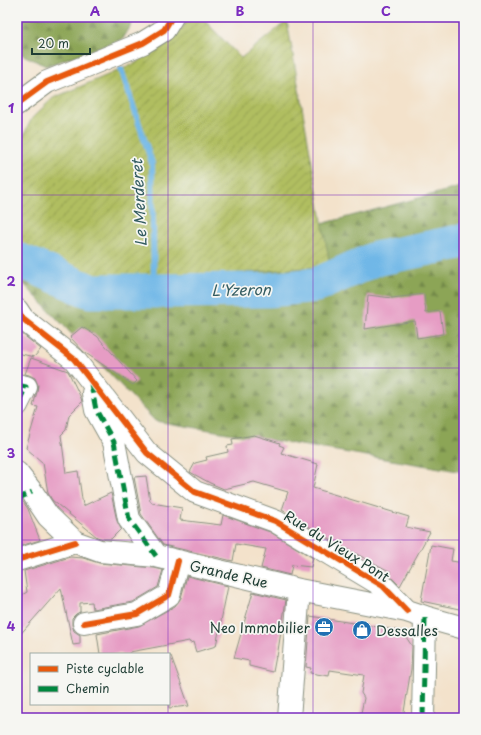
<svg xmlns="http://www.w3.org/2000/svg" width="481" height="735" viewBox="0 0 481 735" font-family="'Playpen Sans',sans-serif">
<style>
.forest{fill:url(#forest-firs);stroke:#567145}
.garden{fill:url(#garden-furrows);stroke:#687e4a}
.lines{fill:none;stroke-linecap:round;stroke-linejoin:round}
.stream{stroke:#6fb7e7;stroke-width:6}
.river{stroke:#6fb7e7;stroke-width:35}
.building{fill:#e69cc4}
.minor-casing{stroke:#899080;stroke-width:24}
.minor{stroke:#fff;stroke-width:22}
.quiet{stroke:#00873e;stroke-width:5;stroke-dasharray:10 5;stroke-linecap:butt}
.cycleway-casing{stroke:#f6f6f2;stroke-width:8}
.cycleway{stroke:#e8590c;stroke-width:6}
.grid{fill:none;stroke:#7b2cbf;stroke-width:1;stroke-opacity:0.55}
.labels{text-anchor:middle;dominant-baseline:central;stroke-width:3.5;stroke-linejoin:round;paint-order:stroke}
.street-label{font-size:14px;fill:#1f3d34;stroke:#f6f6f2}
.poi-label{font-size:14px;fill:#1f3d34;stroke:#f6f6f2;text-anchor:end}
.water-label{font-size:15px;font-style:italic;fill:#335c61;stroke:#f6f6f2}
.neatline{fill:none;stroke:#7b2cbf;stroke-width:1.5}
.grid-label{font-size:13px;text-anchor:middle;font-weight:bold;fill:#7b2cbf}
</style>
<defs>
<pattern id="forest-firs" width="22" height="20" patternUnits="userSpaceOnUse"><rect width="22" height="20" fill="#8ca556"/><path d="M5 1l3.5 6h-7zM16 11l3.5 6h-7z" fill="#728848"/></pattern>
<pattern id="garden-furrows" width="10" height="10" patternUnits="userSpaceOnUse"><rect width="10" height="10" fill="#b0be60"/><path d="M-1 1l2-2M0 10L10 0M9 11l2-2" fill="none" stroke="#8f9c50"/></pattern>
</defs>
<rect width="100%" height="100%" fill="#f6f6f2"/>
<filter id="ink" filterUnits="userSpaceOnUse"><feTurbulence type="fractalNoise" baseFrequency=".025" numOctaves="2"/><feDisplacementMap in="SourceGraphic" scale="8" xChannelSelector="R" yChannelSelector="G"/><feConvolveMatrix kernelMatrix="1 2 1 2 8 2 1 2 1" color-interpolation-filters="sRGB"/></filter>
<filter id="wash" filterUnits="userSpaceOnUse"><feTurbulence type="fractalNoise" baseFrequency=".012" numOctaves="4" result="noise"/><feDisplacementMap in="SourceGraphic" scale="16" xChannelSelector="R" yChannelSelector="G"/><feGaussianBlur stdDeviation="0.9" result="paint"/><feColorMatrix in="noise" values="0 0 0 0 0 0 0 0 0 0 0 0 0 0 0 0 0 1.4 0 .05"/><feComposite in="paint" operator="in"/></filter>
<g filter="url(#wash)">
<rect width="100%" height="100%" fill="#f3e2cb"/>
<path class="forest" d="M17,17h119l-13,22 -77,27 -29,-14z
M464,186v286l-309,-51 -138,-144v-41l75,49z"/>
<path class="garden" d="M190,17h11l40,41 46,-37 43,245 -238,19 -75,-44v-72l3,-26 12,-25 21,-20 81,-34 42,-28z"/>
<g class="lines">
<path class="stream" d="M121,69l31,94 2,128"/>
<path class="river" d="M17,260l11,4 62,27h64l114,-1 48,-5 59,-26 89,-18"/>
</g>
<g id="blocks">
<path class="building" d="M424,294l2,19 14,-2 3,23 -26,4 -2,-17 -50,8 3,-34 24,3z
M82,327l15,9 40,45 -4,4 -49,-33 -14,-15z
M17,330l24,19 -7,8 -17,-4z
M31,358l37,13 13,27 1,4 -13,13 -3,15 -5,5 5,38 12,-2 5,35 28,-13 6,28 4,8 -10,10h-8l-6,-2 -45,-37 -4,-7 -5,-30 -17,-15 12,-41 -5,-1 4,-14 1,-7 -3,-7 -6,-3 -4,-1z
M254,435l26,8 -1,2 5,2 -3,6 37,11 -5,24 96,29 -3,10 24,5 -30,54 -10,-10 1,-4 -48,-25 -25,-16v1l-36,-22 6,-18 -34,-10 -30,7 -14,-6 -20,-11 5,-9 12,-3 -1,-3 22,-5 -1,-6 6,-1 -1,-6z
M146,476l4,25h1l1,2 30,5 -2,12 41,5 2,-10 47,17 43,26 -2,9 -19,-2 -2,10 -29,-7 5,-19 -30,-5 -3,17 -70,-16 -22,-31 -7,-37z
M17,493l11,16 12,31 -23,7z
M431,545l22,4 -2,12 13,2v47l-43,-9z
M70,557l13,1 16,5 55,5 9,2 -5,17 -25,15 -40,7 -1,-7 -12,1v9l-4,2 -4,4v7l2,6 6,4v9l-7,1 -12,-57 -44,50v-40l10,-6 -3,-21z
M187,576l41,10 -12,60 -20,6 -3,-10 -3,1 -1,-2 -59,11v2h-30l-3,-20 42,-8 36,-20 6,-8z
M253,592l33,8 -9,57 -1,-1 -3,16 -24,-6v-5l-15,-3z
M310,616l92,15 10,15 -1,23 -8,49h-43l4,-20 -3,-5 3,-18 -34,-5 -1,6 -19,-3 1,-5 -5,-1z
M169,656h2l18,50 -20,2z"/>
</g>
</g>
<g filter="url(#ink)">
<use href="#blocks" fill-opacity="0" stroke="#899080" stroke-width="1"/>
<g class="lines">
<defs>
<path id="minor" d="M17,104l30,-22 96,-39 21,-13 8,-13
M17,310l6,9 51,40 73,94 48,39 80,29 108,65 24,25
M17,385l9,2 -9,18
M93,393l3,17 18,32 15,77 27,37
M17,473l15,19 16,24 27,26 25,9 56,5 143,34 108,21 18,6 39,11
M17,560l58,-18
M84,623l53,-9 32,-19 9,-34
M289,718l10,-128
M423,718l2,-101"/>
</defs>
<use href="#minor" class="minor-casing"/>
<use href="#minor" class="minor"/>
<path class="quiet" d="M91,384l5,26 18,32 15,77 27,37
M17,385l9,2 -9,18
M17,499l15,-7
M423,718l2,-101"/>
<defs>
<path id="cycleway" d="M17,104l30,-22 96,-39 21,-13 8,-13
M17,310l6,9 51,40 73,94 48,39 80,29 108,65 24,25
M17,560l58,-18
M84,623l53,-9 32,-19 9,-34"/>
</defs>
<use href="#cycleway" class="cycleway-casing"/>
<use href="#cycleway" class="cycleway"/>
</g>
</g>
<path class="grid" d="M168,17v637M313,17v701M17,195h447M17,368h447M17,540h447M168,704v14"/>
<defs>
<symbol id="office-disc" viewBox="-11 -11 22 22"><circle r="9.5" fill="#1f6fb2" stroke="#f6f6f2"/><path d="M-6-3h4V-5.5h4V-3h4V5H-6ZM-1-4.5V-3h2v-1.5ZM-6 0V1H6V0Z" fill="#fff"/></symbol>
<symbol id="shop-disc" viewBox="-11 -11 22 22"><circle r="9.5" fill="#1f6fb2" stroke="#f6f6f2"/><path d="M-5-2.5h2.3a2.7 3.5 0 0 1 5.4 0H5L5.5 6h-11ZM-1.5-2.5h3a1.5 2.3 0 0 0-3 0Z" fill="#fff"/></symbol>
</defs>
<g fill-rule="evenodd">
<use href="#office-disc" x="313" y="616" width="22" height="22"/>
<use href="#shop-disc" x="351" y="619" width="22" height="22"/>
</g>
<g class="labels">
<g class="street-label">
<text transform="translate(337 546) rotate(32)">Rue du Vieux Pont</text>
<text transform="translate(229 574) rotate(13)">Grande Rue</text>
</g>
<g class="poi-label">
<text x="310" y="627">Neo Immobilier</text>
<text x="376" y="630" text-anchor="start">Dessalles</text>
</g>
<g class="water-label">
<text transform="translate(138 203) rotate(-93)">Le Merderet</text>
<text transform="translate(241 289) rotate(-1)">L'Yzeron</text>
</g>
</g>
<rect width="481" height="735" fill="none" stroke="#f6f6f2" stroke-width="44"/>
<rect x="30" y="653" width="140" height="52" fill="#f6f6f2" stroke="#a0aca6"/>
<rect x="38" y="666" width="20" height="6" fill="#e8590c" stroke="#a0aca6"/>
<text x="66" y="673" font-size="12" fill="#1f3d34">Piste cyclable</text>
<rect x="38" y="686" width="20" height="6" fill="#00873e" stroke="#a0aca6"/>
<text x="66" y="693" font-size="12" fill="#1f3d34">Chemin</text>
<path d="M32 48v6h58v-6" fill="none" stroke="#1f3d34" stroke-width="2"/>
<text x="38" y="48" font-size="12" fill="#1f3d34" stroke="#f6f6f2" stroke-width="3" paint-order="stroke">20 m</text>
<rect x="22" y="22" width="437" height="691" class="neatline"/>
<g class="grid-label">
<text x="95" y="16">A</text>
<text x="240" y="16">B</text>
<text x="386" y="16">C</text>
<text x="11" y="113">1</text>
<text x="11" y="286">2</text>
<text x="11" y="458">3</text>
<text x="11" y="631">4</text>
</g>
</svg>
